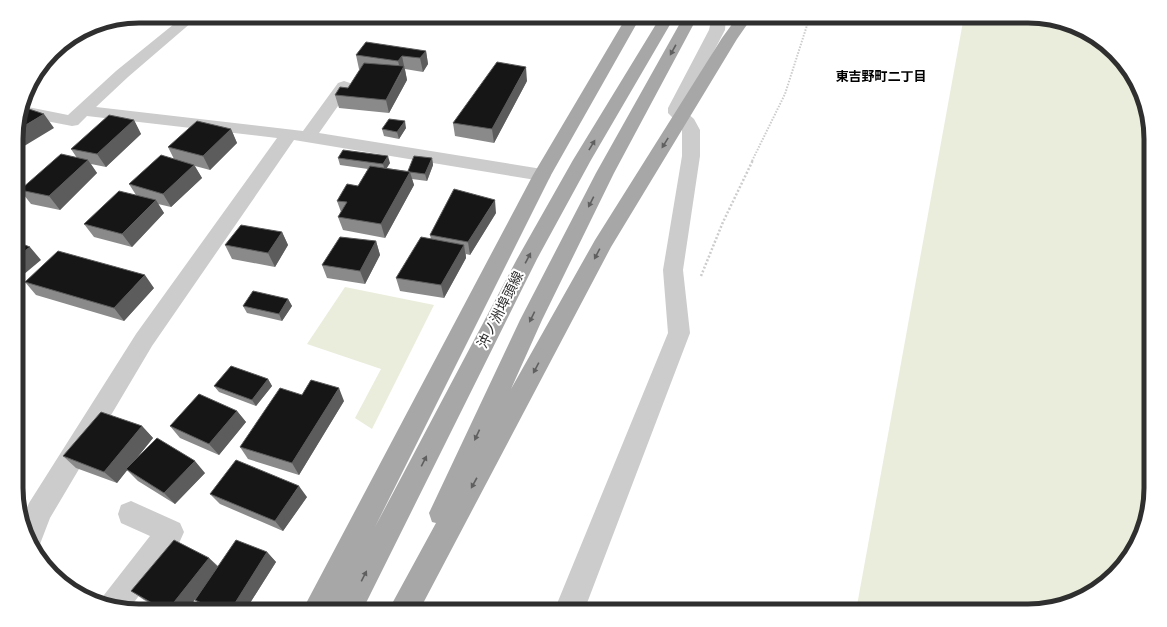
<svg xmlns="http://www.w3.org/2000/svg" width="1167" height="627" viewBox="0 0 1167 627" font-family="'Source Sans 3','Noto Sans JP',sans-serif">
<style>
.green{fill:#eaeddb}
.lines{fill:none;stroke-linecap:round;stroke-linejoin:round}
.path-far1{stroke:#ccc;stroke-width:2;stroke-dasharray:1.5 1.5;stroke-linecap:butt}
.path{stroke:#ccc;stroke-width:2.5;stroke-dasharray:2 2;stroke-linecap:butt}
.minor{fill:#ccc;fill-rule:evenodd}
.major{fill:#a7a7a7;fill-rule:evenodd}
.wall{fill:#8a8a8a}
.shaded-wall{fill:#5c5c5c}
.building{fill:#161616;stroke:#5c5c5c}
.oneway{fill:#5f5f5f}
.labels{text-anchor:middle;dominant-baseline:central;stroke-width:4;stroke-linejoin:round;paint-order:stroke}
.far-neighbourhood-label{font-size:13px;font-weight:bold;fill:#000;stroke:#fff}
.street-label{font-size:14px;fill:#2f2f2f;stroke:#fff}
.rim{fill:none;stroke:#2f2f2f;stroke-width:5}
</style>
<rect width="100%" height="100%" fill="#fff"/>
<path class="green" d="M964,16h64l54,13 48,42 20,52 1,365 -13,54 -42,48 -60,21h-180z
M345,287l89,18 -62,124 -17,-11 26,-49 -74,-25z"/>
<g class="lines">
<path class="path-far1" d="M752,161l33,-67 25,-78"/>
<path class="path" d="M701,276l22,-54 30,-62"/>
<path class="minor" d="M153,16h46l-71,61 -32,30 207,24 35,-48 6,-2 6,2 2,3 -33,47 223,36 7,2 2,4 -2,4 -7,2 -248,-41 -142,206 -102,172 -10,26 -5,2 -12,-29 6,-14 107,-169 141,-196 -190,-22 -9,9 -6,1 -52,-10 3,-10 45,9 48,-44 58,-47 -19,-5z
M712,16h14l-1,14 -41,78 1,3 9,8 6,11v26l-17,114 7,63 -106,278h-30l114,-278 -5,-63 19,-114v-26l-2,-5 -12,-12v-5l41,-78z
M131,501l49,22 4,9 -4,9 -51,68 -28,-7 3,-7 46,-59 -29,-13 -3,-9 3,-9z"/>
<path class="major" d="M627,16h14l-90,159 -176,352 142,-268 56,-99 88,-144h14l-84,144 -54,99 -175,352h-60l231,-436z
M684,16h14l-84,157 -72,147 -31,69 84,-149 127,-202 16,-22h15l-16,23 -126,208 -192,364h-31l48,-88 -4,-1 -3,-9 91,-193 76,-147z"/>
</g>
<path class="wall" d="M426,51l2,13 -5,8 -18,-3 2,11 -18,33 -50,-5 -4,-13 13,-7 13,-19h-2l-3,-14z
M527,81l-33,62 -39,-7 -2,-13z
M134,120l7,14 -35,33 -15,-3 6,9 -37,37 -29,-6 -11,-14 57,-32 -6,-9z
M406,128l-7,11 -15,-3 -2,-7z
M231,129l6,14 -27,27 -15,-4 7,12 -31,29 -13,-3 6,9 -32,34 -38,-10 -10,-13 52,-29 -7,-11 45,-25 -6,-12z
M338,158l52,5 -4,5 22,3 24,-13 1,7 -6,16 -15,-2 2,6 -29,53 -42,-8 -5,-13 3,-5 -4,-11 21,-15 10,-17 -28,-4z
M496,213l-26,42 -4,-1v4l-22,40 -44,-7 -4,-13 35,-39 -1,-4z
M282,232l6,13 -13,22 -43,-8 -7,-14z
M376,241l4,14 -15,29 -38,-6 -5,-13z
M25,282l129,6 -30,33 -88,-26z
M288,299l4,7 -10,15 -35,-8 -4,-7z
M268,379l4,7 -16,20 -37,-14 -5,-6z
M302,395l42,6 -45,74 -51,-16 -8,-12z
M237,411l9,11 -27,33 -39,-17 -10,-12z
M142,426l11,12 -20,24 72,11 -30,31 -37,-23 -11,-11 -10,13 -41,-15 -13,-12z
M210,494l97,3 -24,34 -63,-27z
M267,552l9,10 -31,49h-35l-4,-2 -11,-9 4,-5 -13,16h-23l-19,-11 -13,-9 78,-33 9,8z"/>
<path class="shaded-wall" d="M426,51l2,13 -5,8 -3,-14z
M402,56l5,24 -18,33 -3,-13 15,-27 -3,-12z
M526,67l1,14 -33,62 -2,-14z
M44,114l10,14 -38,23v-20z
M134,120l7,14 -35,33 -9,-13z
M405,121l1,7 -7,11 -2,-7z
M231,129l6,14 -27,27 -7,-14z
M388,156l2,7 -5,8 -2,-7z
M432,158l1,7 -6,16 -2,-7z
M88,160l9,13 -37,37 -11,-14z
M194,165l8,13 -31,29 -8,-13z
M410,172l4,13 -29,53 -4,-14z
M156,200l8,13 -32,34 -10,-13z
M495,200l1,13 -26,42 -2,-13z
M282,232l6,13 -13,22 -7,-14z
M376,241l4,14 -15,29 -5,-13z
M464,245l2,13 -22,40 -3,-13z
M30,247l11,13 -24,20v-23z
M145,275l9,13 -30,33 -10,-13z
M288,299l4,7 -10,15 -3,-7z
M268,379l4,7 -16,20 -4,-6z
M339,388l5,13 -45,74 -7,-12z
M237,411l9,11 -27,33 -10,-11z
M142,426l11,12 -36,45 -13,-11z
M195,461l10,12 -30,31 -11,-11z
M299,486l8,11 -24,34 -8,-10z
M267,552l9,10 -31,49h-15z
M209,558l10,10 -33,43h-19z"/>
<path class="building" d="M366,42l60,9 -6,7 -18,-2 -4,5 -42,-6z
M497,62l29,5 -34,62 -39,-6z
M364,63l40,3 -18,34 -51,-5 5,-8 8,1z
M23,107l21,7 -28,17z
M109,115l25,5 -37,34 -26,-5z
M389,119l16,2 -8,11 -15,-3z
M197,121l34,8 -28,27 -35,-9z
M343,150l45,6 -5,8 -45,-6z
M61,154l27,6 -39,36 -29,-6z
M161,155l33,10 -31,29 -34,-10z
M414,156l18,2 -7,16 -15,-2 -2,-1z
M370,166l40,6 -29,52 -43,-7 9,-15 -10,-1 10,-17 11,2z
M454,189l41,11 -27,42 -38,-7z
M119,191l37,9 -34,34 -38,-10z
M241,225l41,7 -14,21 -43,-8z
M340,237l36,4 -16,30 -38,-6z
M421,237l43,8 -23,40 -45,-7z
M17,242l13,5 -13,10z
M58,251l87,24 -31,33 -89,-26z
M253,291l35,8 -9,15 -36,-8z
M231,366l37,13 -16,21 -38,-14z
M311,380l28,8 -47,75 -52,-16 40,-59 22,7z
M199,394l38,17 -28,33 -39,-18z
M101,412l41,14 -38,46 -41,-16z
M157,438l38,23 -31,32 -38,-24z
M236,460l63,26 -24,35 -65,-27z
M174,540l35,18 -42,53h-1l-35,-20z
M236,540l31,12 -37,59h-11l-24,-11z"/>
<defs><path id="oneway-solid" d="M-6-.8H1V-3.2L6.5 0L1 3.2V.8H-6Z"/></defs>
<g class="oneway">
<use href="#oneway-solid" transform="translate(673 50) rotate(119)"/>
<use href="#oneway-solid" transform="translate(665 143) rotate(122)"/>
<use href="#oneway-solid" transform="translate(592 145) rotate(-59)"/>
<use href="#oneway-solid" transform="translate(591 202) rotate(117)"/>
<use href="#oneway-solid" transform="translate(597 254) rotate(118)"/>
<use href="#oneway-solid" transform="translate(528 258) rotate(-62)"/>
<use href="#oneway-solid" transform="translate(532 317) rotate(116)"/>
<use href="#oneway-solid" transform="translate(536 368) rotate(118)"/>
<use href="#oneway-solid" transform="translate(477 435) rotate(115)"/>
<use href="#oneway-solid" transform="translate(424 461) rotate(-63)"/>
<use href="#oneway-solid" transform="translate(474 483) rotate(119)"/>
<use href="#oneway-solid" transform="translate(364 576) rotate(-63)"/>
</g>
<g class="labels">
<g class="far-neighbourhood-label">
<text x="881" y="77">東吉野町二丁目</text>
</g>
<g class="street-label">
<text transform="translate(501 310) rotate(-63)">沖ノ洲埠頭線</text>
</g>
</g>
<path d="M0 0H1167V627H0ZM139 23H1028A116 116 0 0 1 1144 139V488A116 116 0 0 1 1028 604H139A116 116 0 0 1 23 488V139A116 116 0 0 1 139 23Z" fill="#fff" fill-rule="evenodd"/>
<path class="rim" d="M139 23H1028A116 116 0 0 1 1144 139V488A116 116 0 0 1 1028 604H139A116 116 0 0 1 23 488V139A116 116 0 0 1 139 23Z"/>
</svg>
